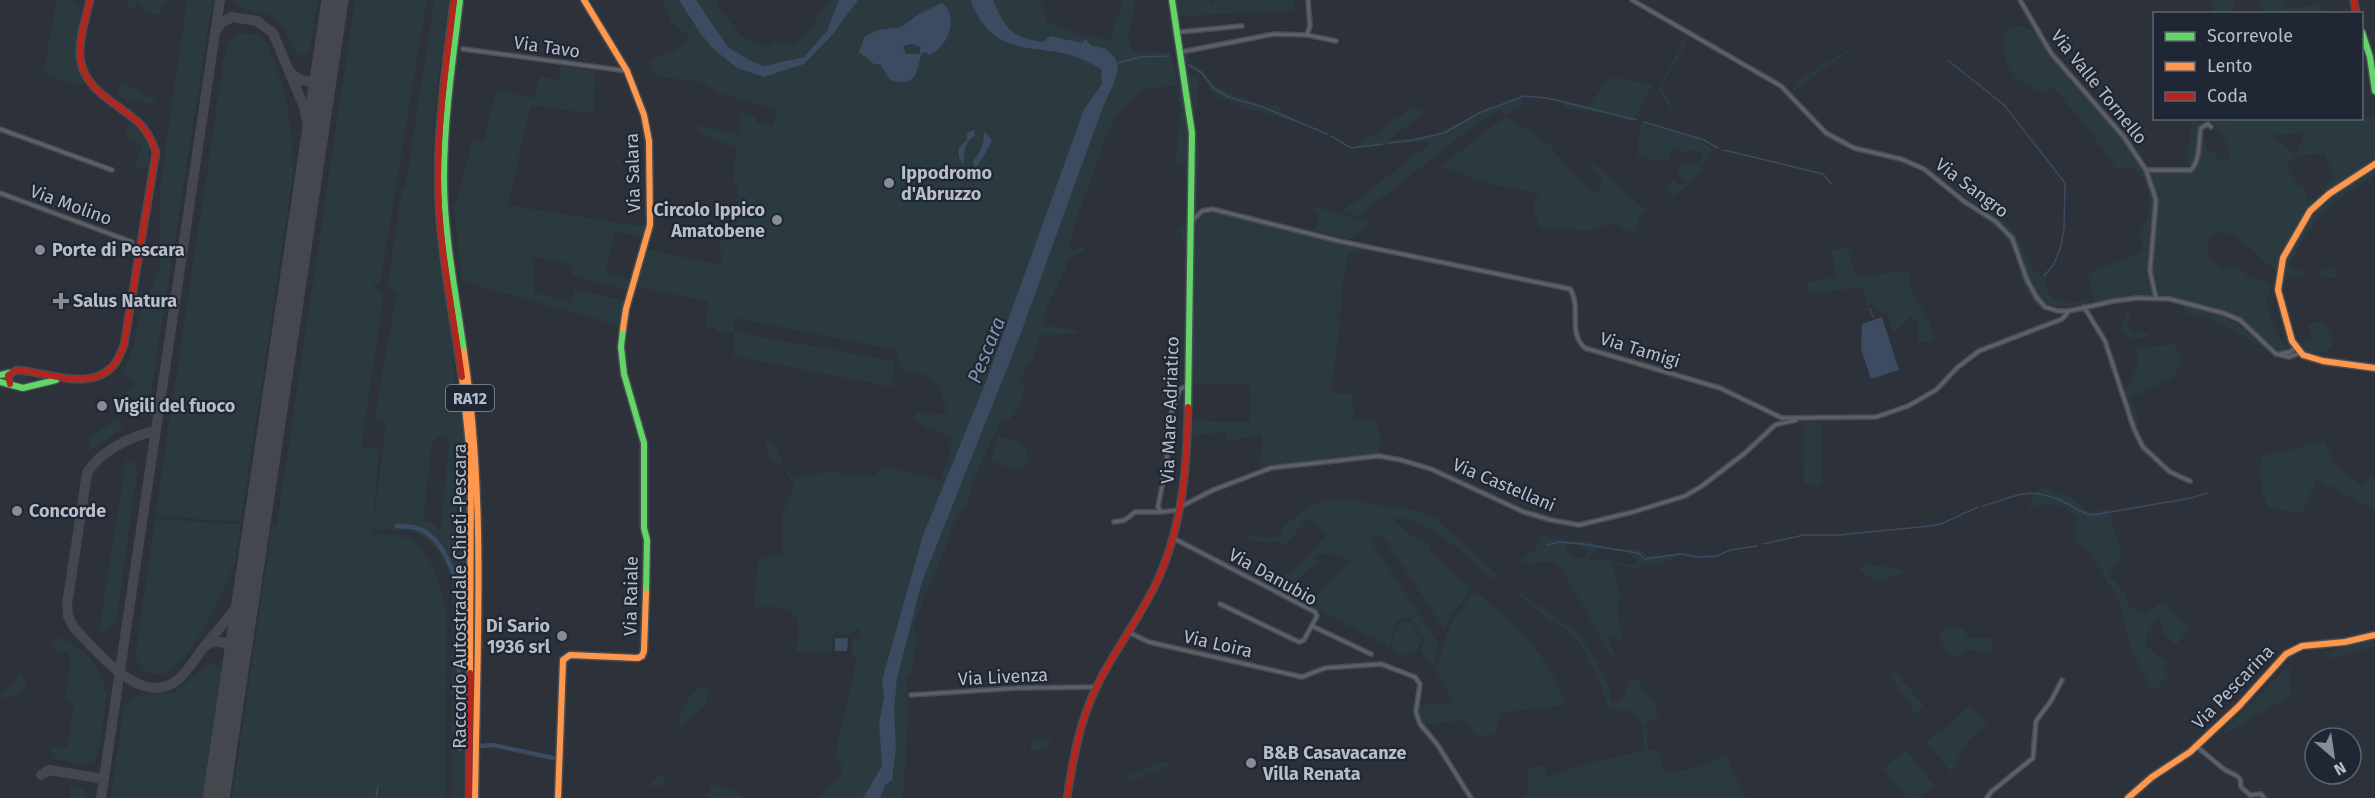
<svg xmlns="http://www.w3.org/2000/svg" width="2375" height="798" viewBox="0 0 2375 798" font-family="'Fira Sans',sans-serif">
<style>
.green{fill:#2a3a3f;fill-rule:evenodd}
.water{fill:#3c4a62;fill-rule:evenodd}
.lines{fill:none;stroke-linecap:round;stroke-linejoin:round}
.stream{stroke:#3c4a62;stroke-width:1.5}
.canal{stroke:#3c4a62;stroke-width:4.5}
.taxiway{stroke:#44484e;stroke-width:10}
.runway{stroke:#44484e;stroke-width:27}
.street-casing{stroke:#494c52;stroke-width:6}
.fast-casing{stroke:#494c52;stroke-width:9}
.slow-casing{stroke:#494c52;stroke-width:9}
.jam-casing{stroke:#494c52;stroke-width:9}
.street{stroke:#5d6068;stroke-width:3}
.fast{stroke:#63d668;stroke-width:6}
.slow{stroke:#ff974d;stroke-width:6}
.jam{stroke:#b3261e;stroke-width:6}
.poi-dot{fill:#878c97;stroke:#202734;stroke-width:2}
.labels{text-anchor:middle;dominant-baseline:central;stroke-width:4.5;stroke-linejoin:round;paint-order:stroke}
.shield{fill:#202734;stroke:#8a909c;stroke-width:1.5}
.shield-label{font-size:16px;font-weight:bold;fill:#b7bdc9}
.street-label{font-size:18px;fill:#b7bdc9;stroke:#202734}
.poi-label{font-size:18px;font-weight:bold;fill:#b7bdc9;stroke:#202734;text-anchor:start}
.water-label{font-size:20px;font-style:italic;fill:#8191af;stroke:#202734}
</style>
<rect width="100%" height="100%" fill="#2d3139"/>
<path class="green" d="M57,0l18,1c14,15 2,39 2,56 -1,10 4,19 8,28l-24,-5 -18,-8z
M127,0h41l-6,5 -1,9 -5,1 -13,-5 -5,-9 -2,6 -7,3z
M187,0h26l-64,404 -7,4 -27,-25 7,-3 -3,3 9,9 7,-7 -8,-10 -3,2 -1,-5 8,-17 11,-48 17,-35 1,-86z
M234,0h84l-9,53 -7,3 -5,-2c-9,-13 -10,-28 -24,-37 -12,-8 -33,-4 -39,-17z
M355,0h73l-3,12 -4,3 3,3 -44,265 -8,2 9,7 2,10 -22,145 18,2 -6,80 13,-106 -12,-3 23,-129 -10,-2 15,-100h3l29,-189h15c-9,72 -22,146 -15,219 5,57 22,114 21,172h4c5,38 7,76 9,115l-4,292h-13l1,-209c-1,-21 -18,-51 -40,-57 -12,-3 -26,-2 -39,-3l-1,5c11,1 23,0 33,3 24,6 40,57 42,79l-2,182h-213l40,-273 7,1 -2,-3zM445,436l4,3 -8,90 -4,-1 -7,-7 -7,1 9,-78 5,-7z
M662,0h17l21,33 12,15 25,20 67,-4 54,-64h112l15,27 56,24 22,3 21,5 17,10 1,14 -18,26 -99,275 -62,151 -41,145 2,17 -5,27 3,42 -19,32h-45l21,-21 4,-10 -8,-10 22,-100 -5,-1v-16l7,-2 2,-7 -3,-3 -8,7h-17l-1,19 -36,-3c9,-41 -4,-45 -42,-44l4,-47 24,-6 1,-42 11,-27 -13,-19 14,13 38,-9 14,5 26,2 10,-11 57,14 9,-23 3,-20c-13,-8 -31,-6 -38,-21l4,-5 9,4 16,-1 4,-4c-5,-10 -4,-22 -14,-30 -18,-15 -34,3 -37,-30l-162,-32v14h-16l-2,-3 -11,-3 3,-24 -72,-16 11,-37 75,16 -1,-14 -2,-2 2,-9 12,1 5,-23v-31l-5,-1 1,-26h2l1,-12 -36,-14 -4,-9 42,9 2,-21 15,3 1,8 17,2v-7l4,-7 -16,-7 -42,-11 -19,-12 -46,-6 -5,-16 23,-9 16,-10 -2,-7 -16,-12z
M696,0h20l5,10 22,27 25,10 7,-7 17,6 10,-6 27,-40h10l-12,31 -23,26 -40,9 -15,-6 -21,-13z
M993,0h46l6,12 1,9c9,3 15,7 24,10 14,6 23,1 39,11l14,-42h13l-8,36 5,16h38l7,32h10v-12l9,6 2,5 -4,37 5,39 -3,23 1,31 5,2 10,-4 151,37 -3,4h-11l-2,3 -7,41 1,15 -6,6 4,7 -9,67 9,3 12,-1 2,26 20,1c9,10 6,22 5,35l-108,12 -11,3 2,-35 -35,6 -1,-9 -36,4v-15l60,1v-37l-59,-2 3,-110 -10,-4v-9l3,-2 -1,-15h-4l-1,-10 -8,-1 12,-10 3,-27 -4,-31h-9l5,-49 -2,-30 -37,5c-4,7 -21,19 -28,31 -10,20 -14,40 -23,61 -8,21 -17,45 -21,67l5,1 9,-5 2,3 -2,4 -13,7 -27,57 2,10 31,3v5l-36,1 -6,24 -10,12 -4,10 5,7 -5,16 -11,17 -7,-2 -27,57 -5,21 -19,32 -3,13 -31,74 -3,11 2,13 -4,34 -5,2 1,43 -4,68 -3,11h-21l5,-13 12,-106 24,-94 99,-249 52,-144 31,-85 10,-21 5,-17 -3,-12 -9,-8 -56,-13 -7,6c-32,-5 -38,-12 -50,-42z
M1176,0h33l2,5 2,-5h81v11l-115,5z
M2211,0h25l-4,13h-18z
M2258,0h24l3,9 35,-5 2,9h-59z
M2020,25l8,4 6,-1 17,26 66,75 30,43 40,1 9,-5 6,-38 5,21 3,-2 11,12h6l3,-8 -4,-11 -14,-21 19,1v-4h131l13,-2v43l-2,3c-20,13 -47,25 -61,44 -15,20 -24,45 -34,67l-36,-32 -10,-6 -12,-3 -13,7 2,19 13,10 19,1 8,8 22,6c2,7 -4,11 -4,18 0,10 12,40 19,44l6,-1 -2,4 -8,5 -5,-2c-11,-8 -19,-21 -30,-29 -24,-17 -61,-22 -89,-26l-6,-17 2,17 -30,1 -29,6 -7,-29 55,-23 -4,-17c15,-19 14,-52 -6,-66l-17,1 -26,-38 -36,-43 -14,4c-5,-5 -11,-5 -17,-9 -18,-13 -21,-31 -19,-52zM2305,133l-10,21 -23,-18v-1zM2324,153l11,24 -8,6 -2,7 1,2 -18,9 -4,-15h-5l-13,-20 11,-10z
M1880,29l-85,61h-4l6,-5 -1,-3 29,-20 2,1z
M240,34c8,-1 15,-1 22,4 6,6 8,14 11,21 16,37 20,76 20,116l-58,387c-9,25 -66,162 -100,94l20,-137 84,5 1,-2 -81,-6 -3,-5 67,-446 5,-23z
M1686,35l-2,12 -22,40 11,21v5l-15,-23z
M1195,51l-7,3 2,10 13,6 13,17 53,21 8,-5 6,10 22,11c-18,-4 -81,-20 -93,-32 -2,-1 -2,-5 -3,-8 -5,-8 -13,-14 -22,-18l-2,-12z
M560,66l35,5 -1,43 -63,-9 -23,100 138,22 -3,9 -29,-4 -8,40 24,9 -2,9 -56,-14 1,-11 -40,-8 1,36 37,10 4,-14 50,12 -5,25 -158,-45 -9,-77 4,-2 16,-63 10,3 13,-52 37,8 7,-22 19,4z
M1610,77l43,7 -21,38 -24,-8 -46,-6 2,-2 -1,-6 25,6z
M119,83l20,7 17,10 -4,4 -34,-7z
M1519,96l6,10 -12,1 -7,9 42,27 24,30 12,9 4,8 7,4 7,-10v-6l-13,-15 5,1 47,42 11,3 -12,7 -6,18 -21,-11 -24,8 -50,-4 -6,-20 5,-14 -46,-8 -51,-19 65,-50 -7,-6 -29,19 -111,87 -18,-4 88,-68 -3,-3 -74,8 61,-42 8,4 1,4 -35,26c15,0 29,-5 44,-6z
M2192,119l10,4c-6,15 -1,34 -12,46l-2,-16z
M129,122c15,12 25,27 18,46l-12,-1 7,-23 -18,-7z
M1641,123l57,16 15,10c-8,18 -24,37 -40,48l-10,-8 11,-9 5,6 7,-4v-2c-5,-2 -8,-3 -9,-10l6,-8 15,2 5,-10 -3,-3 -11,-1 -2,3 -13,-5 -7,14 -5,-3 -13,3 -2,-3 -10,-4z
M2371,169h4v6c-41,25 -65,46 -86,90l17,8 -26,8 3,-18 36,-59z
M1951,184l10,5 46,35 10,12 14,31 14,13v6l8,13 13,4 22,-3 -3,4c-16,4 -30,1 -47,3 -18,-17 -16,-39 -26,-60 -12,-24 -39,-32 -57,-50 22,15 49,27 61,52l3,-1c-14,-29 -45,-43 -68,-64z
M1315,207l48,13 4,1v5l-17,13 -35,-8 4,-18 -5,-3z
M1848,248l8,29 53,-7 1,17 21,38 3,16 -17,2 1,-23 -8,-3 -14,15 -4,-2 -5,-16 -15,-9 -4,1 -5,-19 -54,7 -1,-12 28,-5 -5,-27z
M2335,266l1,12 -9,1 -11,-5z
M2183,305c40,12 50,10 79,42 -25,-14 -47,-32 -77,-33z
M2127,310l4,3 -4,11 4,8 14,1 8,-3c-6,9 -15,11 -24,7l-7,-9z
M2321,321l7,10 2,-1c4,10 4,16 -5,23l-18,-1 -7,-8 12,-4 -5,-16z
M734,332l160,29 -2,26 -158,-31z
M2174,344l8,18 -8,15 -44,22 9,17 -2,2 2,16 -16,-42c9,-12 19,-28 12,-43z
M12 378a8 8 0 1 1 16 0a8 8 0 1 1-16 0Z
M114,420h3l7,7 -29,21 -6,1 1,-11z
M1803,422h19v62h-18z
M998,437c17,1 34,5 29,26 -12,10 -23,2 -37,-2z
M2325,441l9,23 28,22 9,-10 4,3v32l-58,-32 -15,35 -35,-7 -2,-10 -4,-4 2,-8 -5,-13 4,-16z
M766,442h6c5,5 11,16 10,23l-5,1 -12,-18z
M126,459l9,5 2,8 -19,137 -3,17 -9,5h-7z
M2044,484l1,4 26,10 19,14 19,-3 4,5c-5,16 13,29 7,46 -2,5 -8,10 -11,15l17,20 3,12 16,8 18,-14 26,28 -13,17 -13,-12 -3,-15 -4,1 -9,14 -2,11 22,18 -4,5 6,7 -16,17 -22,-43 -5,-17 -6,-29 -30,-51 -13,-8 -2,-9 2,-17c-16,-18 -29,-15 -49,-9l5,-14z
M1349,500l74,12 12,6 64,58 -7,3c-29,-26 -57,-55 -96,-62l-1,3c4,5 10,11 15,14 11,5 18,4 22,19l40,36 -23,30 -5,10 -61,-93 -14,2 70,106 -6,24 -13,-18 4,-10 -13,-21 -7,-1 -8,5 -7,24 -84,-44c16,-12 31,-27 44,-42 -14,-5 -23,-13 -36,-2l1,2 3,-2 5,3 -16,9 -13,16 -9,-10 17,-13 25,-29 -17,-17 -23,26c-15,-5 -30,3 -43,-10l23,3 16,-2v-7c11,-10 27,-24 42,-27 8,-2 17,-1 25,-1z
M1546,535l19,5 28,2 17,6 32,2 6,6 32,-3 -5,5 -19,8 -11,-1 -9,4 -24,-7 8,31 -3,16 6,28 -5,4 -7,-5 -3,2 6,17 -2,3 -51,-90 -11,-6 -24,1 -5,-4 13,-8 7,-14zM1573,544l11,3 3,7 -2,3 -11,2 -7,-7 -1,-4zM1597,549l30,3 5,2 5,7 -4,4 -25,-5h-17l-1,-4z
M1870,562l3,3 28,4 5,4 -32,9 -17,-15 7,-1z
M1499,578l80,56 18,28 12,26 3,15c13,-3 13,-10 17,-22l6,-2 6,4 2,9c12,6 14,12 15,24l-3,4 -9,3 2,26 11,1 4,21c20,3 47,-8 64,-17l2,9 17,35h-222l5,-17 -2,-13 18,-3 2,11 20,-4 6,-5 71,-17c0,-14 0,-34 -16,-40 -4,-1 -7,2 -11,1 -3,0 -6,-3 -9,-4l-12,-33 -18,-33 -9,-9 -24,-15z
M1474,591c46,36 71,59 92,114l-65,8 -5,20 -18,6 -12,-19 -42,5 -4,-10v-10l34,-3 -19,-31 15,-46z
M1405,621l6,1 11,17 -2,6 -7,9 -10,1 -12,-7 4,-20z
M1948,626l15,2 4,10h25l-1,14 -24,-2 -12,7c-8,-6 -17,-14 -15,-25z
M54,636c25,6 51,32 52,59 0,21 -7,44 -10,65l-8,4 -6,1 -25,-6 -5,-7 -1,-6 16,2 7,-45 -9,-3 6,-43 -4,-4 -15,-5z
M2375,639v7l-45,14 -1,-4 5,-7z
M208,663l6,1 7,6 -19,128h-91l13,-91 14,-13 37,-2z
M2291,664l-1,24 2,7 -69,40 4,-10 19,-16z
M1893,669l31,37 -9,10c-6,-16 -21,-29 -24,-45z
M20,674l7,6c-1,14 -12,18 -24,18l-1,-3z
M703,686l5,2c4,16 -14,30 -27,38l-2,-5c4,-13 11,-30 24,-35z
M1970,705l18,17c-17,13 -29,31 -36,51l-26,-31 14,-13 2,2z
M1048,738l3,6 -5,5 -15,2v-11z
M1905,749l29,36 -12,11 1,2h-17l-23,-29z
M1167,760l2,6 -38,15 -3,-6z
M660,774l4,1 2,7 -8,5 -7,-1 1,-5z
M711,784l24,7 11,7h-38l-1,-4z
M71,785l11,3 7,10h-22l3,-1z"/>
<path class="water" d="M679,0h17l32,47 21,13 15,6 40,-9 23,-26 12,-31h19l-25,34 -29,30 -40,13 -27,-9 -25,-20 -12,-15z
M970,0h23c12,29 18,37 50,42l7,-6 32,7 4,-4 4,6 16,4 9,8 3,12 -5,17 -10,21 -31,85 -52,144 -99,249 -24,94 -3,30 2,39 -4,32 -7,5 -5,13h-17l19,-32 -3,-42 5,-27 -2,-17 41,-145 62,-151 99,-275 18,-25 -1,-15c-12,-7 -25,-13 -39,-16 -45,-7 -72,-4 -92,-53z
M942,3c18,13 6,45 -13,52l-4,-3 -3,1c-7,20 -3,34 -32,27l-10,-16h-6l-15,-12 6,-16 13,-6 23,-3 18,-13zM912,44l9,3 -2,7h-13l-3,-8z
M974,130l1,6c-11,6 -12,18 -11,29l-5,-8v-10l8,-7v-7z
M984,131l8,9c-4,12 -13,20 -17,31l-2,-10c9,-9 11,-19 11,-30z
M1882,317l17,53 -28,9 -10,-30 1,-25z
M835,638h13l-1,13h-12z"/>
<g class="lines">
<path class="stream" d="M1949,61l55,44 61,78 -1,45 -3,18 -7,18 -10,12
M1117,63l23,-6 29,-1
M1189,65l13,8 10,14 16,10 32,9 67,28
M1644,122l60,18 14,8
M1331,136l20,12 32,-4
M1388,143l26,-3 30,-7 35,-20 45,-17 23,2 90,22
M1724,150l99,24 8,10
M1870,309l1,2
M1871,313l2,4
M1983,506c37,-11 46,-21 85,-2 10,5 13,10 25,11l98,-17 16,-5
M1763,544l41,-9h35l92,-9 10,-2 37,-17
M1547,545l12,-3 24,2 55,9 7,6 35,-5 18,3 19,-1 13,-6 27,-4
M376,798l2,-12"/>
<path class="canal" d="M397,526c6,1 13,0 19,2 23,6 35,37 42,57l2,164
M480,746l13,-1 60,13"/>
<path class="taxiway" d="M215,32l6,-9 11,-6 25,4 16,12 31,74 6,29v36
M291,73c12,12 27,11 34,-6
M156,431c-24,4 -57,21 -69,42l-20,132 1,11 6,12c23,22 64,78 101,54 13,-9 22,-27 32,-39 16,-20 36,-39 42,-64
M205,646c14,-9 28,-3 32,13
M41,775l8,-5 55,9
M101,798l119,-798"/>
<path class="runway" d="M216,798l119,-798"/>
<defs>
<path id="street" d="M1632,0l149,86 45,47 28,15 47,11 23,10 41,33 30,19 17,17 15,42 10,18 8,9 13,4h11l45,-10 23,-3 33,1 53,14 17,7 36,34 13,3 11,-4
M2020,0l31,53 73,84 22,33 10,30 -6,71 6,27
M1179,32l63,-6
M1307,35l3,-9 -2,-26
M463,49l164,22
M1181,52l93,-18 33,1 29,6
M0,129l112,41
M2146,170h45c10,-11 7,-28 10,-42l7,-4 3,3
M0,193l132,49
M1191,222l11,-11 10,-2 127,32 231,48c12,18 -3,44 15,59l135,40 62,30 94,-1 32,-11 28,-16 22,-23 21,-16 83,-32 7,-8
M2084,307l21,34 29,88 9,18 27,25 20,9
M2280,354l10,-2 6,-5
M1182,506l31,-16 58,-22 108,-12 22,4 30,9 93,43 27,8 28,5 54,-13 52,-16 17,-10 43,-33 30,-28 21,-5
M1180,510l-19,2 -3,-5 9,-47v-35l13,-36 7,-3
M1114,522l11,-2 10,-8h25
M1173,538l142,74 2,4 -13,24 -5,2 -79,-38
M1312,626l59,28
M1128,632l21,10 153,35 23,-9 56,-4 34,13 5,7 -4,28 4,12 17,20 34,54
M911,695l108,-7 76,-1
M2196,746l29,24 12,6 3,3 1,8 9,8 11,-1 3,4
M1987,798l4,-6 42,-34 3,-37 15,-20 11,-21"/>
<path id="fast" d="M460,0c-7,59 -16,118 -16,178 0,58 12,116 20,174
M1172,0l20,133 -4,274
M2362,32l8,25 5,34
M623,329l-2,18 3,27 20,69v85l3,12 -1,53
M0,375l9,-2
M0,382l23,6 33,-8"/>
<path id="slow" d="M584,0l43,71 17,44 5,26 1,84 -24,84 -3,20
M2375,164l-46,30 -19,17 -27,47 -5,32 14,51 11,14 20,6 52,7
M464,352c22,147 13,297 11,446
M462,377l9,88 -1,208
M558,798l5,-138 7,-5 68,3 4,-2 2,-5 2,-58
M2128,798l24,-21 38,-25 49,-46 47,-52 16,-8 43,-4 30,-7"/>
<path id="jam" d="M454,0c-7,59 -16,118 -16,178 0,66 15,134 24,199
M2354,0l2,14
M10,384l-2,-9 9,-5c30,2 72,22 96,-4 5,-5 8,-14 11,-21l32,-193c-4,-11 -8,-20 -16,-28 -23,-22 -57,-33 -60,-68 -1,-19 6,-39 10,-56
M469,798l1,-125
M1067,798c6,-38 12,-75 29,-110 18,-38 46,-72 63,-111 24,-54 28,-112 29,-170"/>
</defs>
<use href="#street" class="street-casing"/>
<use href="#fast" class="fast-casing"/>
<use href="#slow" class="slow-casing"/>
<use href="#jam" class="jam-casing"/>
<use href="#street" class="street"/>
<use href="#fast" class="fast"/>
<use href="#slow" class="slow"/>
<use href="#jam" class="jam"/>
</g>
<g class="poi-dot">
<circle cx="889" cy="183" r="6"/>
<circle cx="777" cy="220" r="6"/>
<circle cx="40" cy="250" r="6"/>
<path d="M58 292h6v6h6v6h-6v6h-6v-6h-6v-6h6z"/>
<circle cx="102" cy="406" r="6"/>
<circle cx="17" cy="511" r="6"/>
<circle cx="562" cy="636" r="6"/>
<circle cx="1251" cy="763" r="6"/>
</g>
<g class="labels">
<rect class="shield" x="446" y="385" width="48" height="26" rx="4.5"/>
<g class="shield-label">
<text x="470" y="398">RA12</text>
</g>
<g class="street-label">
<text transform="translate(547 47) rotate(8)">Via Tavo</text>
<text transform="translate(2099 87) rotate(51)">Via Valle Tornello</text>
<text transform="translate(633 173) rotate(-92)">Via Salara</text>
<text transform="translate(1972 188) rotate(37)">Via Sangro</text>
<text transform="translate(71 205) rotate(20)">Via Molino</text>
<text transform="translate(1640 350) rotate(17)">Via Tamigi</text>
<text transform="translate(1170 410) rotate(-88)">Via Mare Adriatico</text>
<text transform="translate(1504 485) rotate(23)">Via Castellani</text>
<text transform="translate(1273 577) rotate(29)">Via Danubio</text>
<text transform="translate(460 596) rotate(-90)">Raccordo Autostradale Chieti-Pescara</text>
<text transform="translate(631 596) rotate(-89)">Via Raiale</text>
<text transform="translate(1218 644) rotate(13)">Via Loira</text>
<text transform="translate(1003 677) rotate(-3)">Via Livenza</text>
<text transform="translate(2233 687) rotate(-46)">Via Pescarina</text>
</g>
<g class="poi-label">
<text x="901" y="173">Ippodromo<tspan x="901" dy="21">d'Abruzzo</tspan></text>
<text x="765" y="210" text-anchor="end">Circolo Ippico<tspan x="765" dy="21">Amatobene</tspan></text>
<text x="52" y="250">Porte di Pescara</text>
<text x="73" y="301">Salus Natura</text>
<text x="114" y="406">Vigili del fuoco</text>
<text x="29" y="511">Concorde</text>
<text x="550" y="626" text-anchor="end">Di Sario<tspan x="550" dy="21">1936 srl</tspan></text>
<text x="1263" y="753">B&amp;B Casavacanze<tspan x="1263" dy="21">Villa Renata</tspan></text>
</g>
<g class="water-label">
<text transform="translate(986 350) rotate(-68)">Pescara</text>
</g>
</g>
<rect x="2153" y="12" width="210" height="108" fill="#202734" stroke="#5c6370" stroke-width="1.5"/>
<rect x="2165" y="32" width="30" height="9" fill="#63d668" stroke="#5c6370" stroke-width="1.5"/>
<text x="2207" y="42" font-size="18" fill="#b7bdc9">Scorrevole</text>
<rect x="2165" y="62" width="30" height="9" fill="#ff974d" stroke="#5c6370" stroke-width="1.5"/>
<text x="2207" y="72" font-size="18" fill="#b7bdc9">Lento</text>
<rect x="2165" y="92" width="30" height="9" fill="#b3261e" stroke="#5c6370" stroke-width="1.5"/>
<text x="2207" y="102" font-size="18" fill="#b7bdc9">Coda</text>
<g transform="translate(2333 756) rotate(151)"><circle r="28" fill="#202734" stroke="#5c6370" stroke-width="1.5"/>
<path d="M0-4.5L10 22L0 15L-10 22Z" fill="#878c97"/>
<text y="-9" font-size="16" font-weight="bold" text-anchor="middle" fill="#b7bdc9">N</text>
</g>
</svg>
